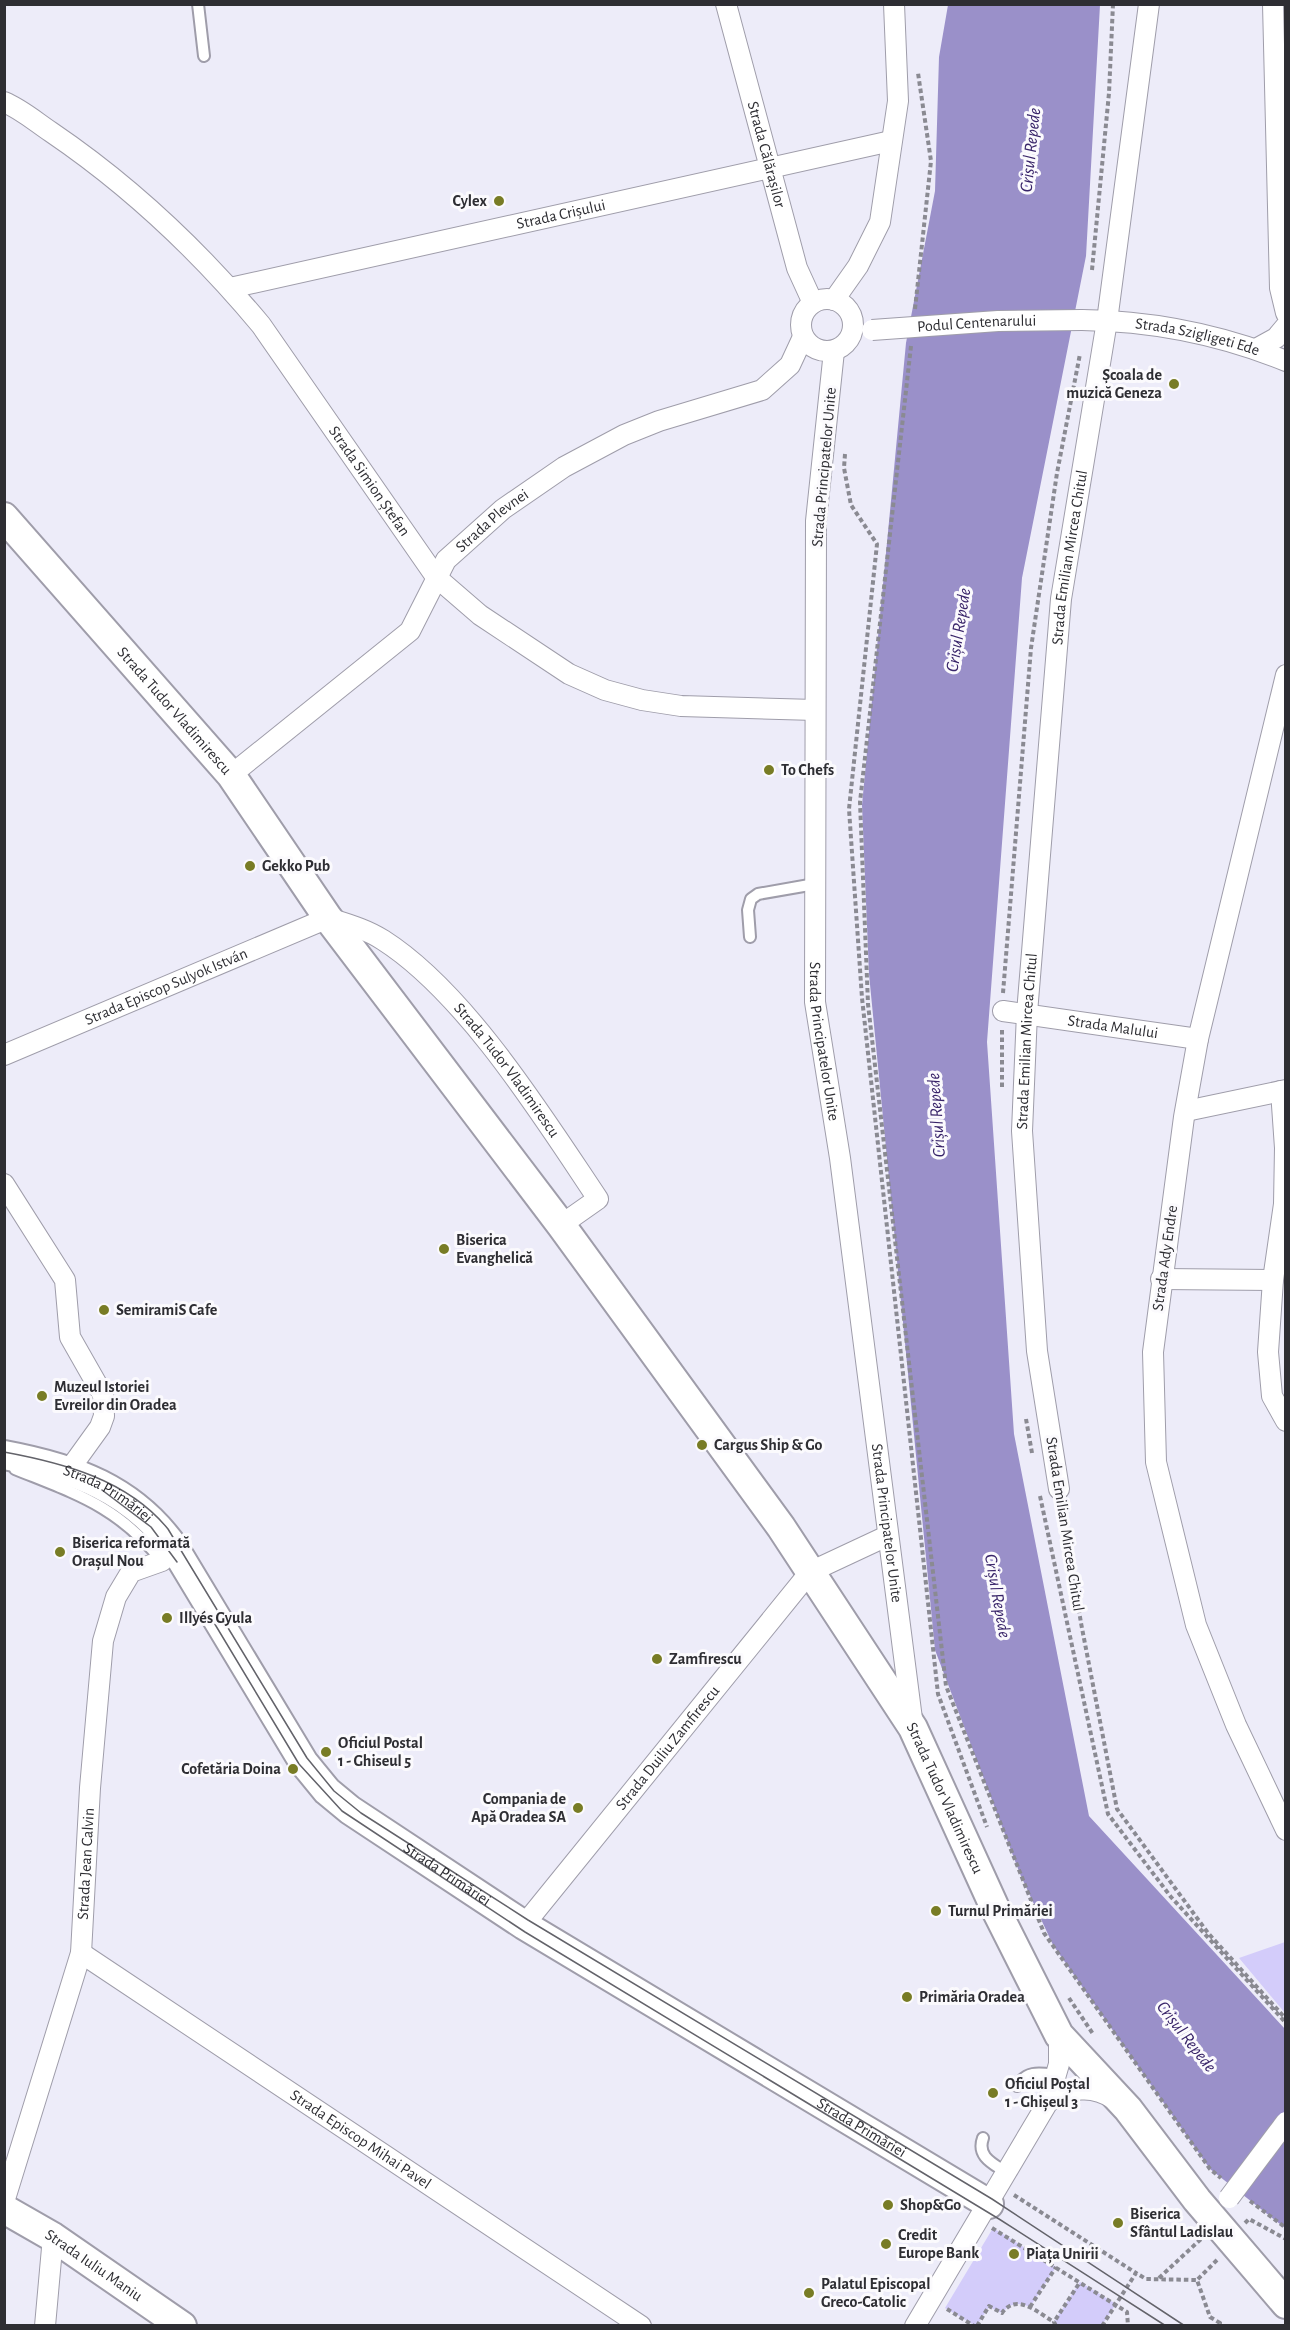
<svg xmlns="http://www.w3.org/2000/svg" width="1290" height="2330" viewBox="0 0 1290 2330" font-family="'Alegreya Sans',sans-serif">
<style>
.green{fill:#d3ccfa}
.water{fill:#9a90c9}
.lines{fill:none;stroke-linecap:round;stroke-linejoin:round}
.lane-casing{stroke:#9f9daa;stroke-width:14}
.street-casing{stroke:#9f9daa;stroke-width:22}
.secondary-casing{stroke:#9f9daa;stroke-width:32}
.path{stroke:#8a8a92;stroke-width:4;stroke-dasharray:4.5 3;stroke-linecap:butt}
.lane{stroke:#fff;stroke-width:10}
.street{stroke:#fff;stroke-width:20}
.secondary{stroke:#fff;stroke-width:28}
.tram{stroke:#63636a;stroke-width:1.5}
.street-bridge-casing{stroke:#9f9daa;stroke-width:22;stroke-linecap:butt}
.street-bridge{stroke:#fff;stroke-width:20}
.poi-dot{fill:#787c25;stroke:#fbfafd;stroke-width:2}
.labels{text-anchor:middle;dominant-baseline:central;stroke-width:6;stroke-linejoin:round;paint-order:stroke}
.street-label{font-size:16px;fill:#2e2e33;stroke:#fbfafd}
.poi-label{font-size:16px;font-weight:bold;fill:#2e2e33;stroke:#fbfafd;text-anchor:start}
.water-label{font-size:18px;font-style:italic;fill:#382469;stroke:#fbfafd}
</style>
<rect width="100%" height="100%" fill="#edecf9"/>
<path class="green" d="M1285,1942h1l-1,71 -46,-55z
M993,2228l63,39 -26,40c-11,-5 -20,-4 -28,6l-13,-6 -12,18h-3l-29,-17z
M1080,2282l36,22 -14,21h-46l-2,-3z"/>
<path class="water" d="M948,5h152l-14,251 -64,322 -35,464 27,392 75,382 196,213v199l-75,-59 -157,-224 -33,-71 -85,-224 -66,-676 -7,-169 44,-462 29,-152 4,-134z"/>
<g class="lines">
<defs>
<path id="lane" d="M198,4l6,52
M750,937l-2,-27 3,-11 7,-5 57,-10
M15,1469c64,26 102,37 147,92
M1017,2086c10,-16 23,-13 39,-11
M983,2138c-7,19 11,26 24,35"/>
<g id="street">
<path id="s1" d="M726,4l71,264 16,35"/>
<path d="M1273,4l7,284 6,25"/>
<path id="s2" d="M4,102c17,7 32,20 47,30 78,53 150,121 210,193l175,252 44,38 89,59 36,16 37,10 39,6 134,4"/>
<path id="s3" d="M230,288l661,-147"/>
<circle cx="827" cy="325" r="26"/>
<path d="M834,300l24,-34 22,-44 18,-121 -4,-97"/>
<path id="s4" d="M1082,320c69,1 140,15 204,41"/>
<path d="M1256,349l20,-11 10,-12"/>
<path id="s5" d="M834,351l-18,170 -1,481 25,156 72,561"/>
<path d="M1286,675l-88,364 -14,78 -31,235 3,110 40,163 40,100 50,105"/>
<path id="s6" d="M231,775l179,-144 36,-71 57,-51 61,-42 60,-32 35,-14 103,-31 28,-25 13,-28"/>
<path id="s7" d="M1003,1011l195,28"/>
<path id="s8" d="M4,1055l324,-137c19,6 38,11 55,22 83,53 160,177 215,259l-37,26"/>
<path d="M1281,1091l4,57 -1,56 -11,76 -5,72 4,44 14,25"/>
<path d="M1186,1111l100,-21"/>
<path d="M4,1184l61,96 5,57 33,58 1,21 -4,11 -31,43"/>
<path d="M1161,1279l112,1"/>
<path id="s9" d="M1059,1489l-22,-138 -15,-220 5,-118 34,-414 46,-278 42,-317"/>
<path id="s10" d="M524,1925l286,-353 77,-36"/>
<path id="s11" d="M81,1953l560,373"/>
<path d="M1048,2102c22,-14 43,-18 66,-3"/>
<path id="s12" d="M4,2202l77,-249 9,-165 13,-147 13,-44 15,-25 31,-11 13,-12"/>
<path d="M45,2326l8,-89"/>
<path d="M915,2326l133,-224 11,-38v-29"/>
</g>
<g id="secondary">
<path id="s13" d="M4,517l227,258 97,143 233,307 220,302 132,201 81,178 65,129 69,74 69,91 89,104"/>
<path id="s14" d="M4,1455c70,13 129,34 171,94l129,214 23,28 23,19 174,115 465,279"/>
<path id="s15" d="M4,2209l49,28 129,89"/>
</g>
</defs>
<use href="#lane" class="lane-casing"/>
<use href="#street" class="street-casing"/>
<use href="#secondary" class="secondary-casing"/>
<path class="path" d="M1092,270l17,-177 4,-89
M915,309l16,-148 -13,-88
M911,346l-51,456 8,202 78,682 98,247 166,236 11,9
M845,454l-1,14 7,37 26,39 -28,265 13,189 76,696 49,133
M1003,993l28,-345 26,-175 23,-119
M1002,1030v59
M1026,1419l6,34
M1040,1496l68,318 63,83 115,126
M1062,1505l19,118 36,186 91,124 78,86
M1069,1998l24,36
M1014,2195l122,78
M1250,2201l36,27
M1245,2223l4,-4 37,20
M992,2228l135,84 1,14
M1217,2260l-20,20 13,37 10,6 -2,3
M1159,2278l42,-39
M1030,2307l26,-40
M947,2309l27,17
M977,2326l12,-20 13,7c15,-21 36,0 52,9
M1056,2326l-2,-4 26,-40
M1102,2326l34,-53 10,6 51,1"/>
<use href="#lane" class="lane"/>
<use href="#street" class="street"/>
<use href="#secondary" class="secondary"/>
<path class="tram" d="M4,1452c60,11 124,28 164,77l139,229 27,33 27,22 167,107 464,279 193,127
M102,1490l49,37 26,35
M213,1621l86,143 43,47 183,121 474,287 167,107"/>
<defs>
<g id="street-bridge">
<path id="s16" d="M872,330l126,-9 84,-1"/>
<path d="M1229,2198l57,-76"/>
</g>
</defs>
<use href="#street-bridge" class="street-bridge-casing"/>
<use href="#street-bridge" class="street-bridge"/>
</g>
<g class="poi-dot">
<circle cx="499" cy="201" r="6"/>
<circle cx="1174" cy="384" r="6"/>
<circle cx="769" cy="770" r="6"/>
<circle cx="250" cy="866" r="6"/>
<circle cx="444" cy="1249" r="6"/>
<circle cx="104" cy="1310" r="6"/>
<circle cx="42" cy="1396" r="6"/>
<circle cx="702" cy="1445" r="6"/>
<circle cx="60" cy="1552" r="6"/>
<circle cx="167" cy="1618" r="6"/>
<circle cx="657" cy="1659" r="6"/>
<circle cx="326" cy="1752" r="6"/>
<circle cx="293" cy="1769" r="6"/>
<circle cx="578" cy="1808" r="6"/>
<circle cx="936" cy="1911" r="6"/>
<circle cx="907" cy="1997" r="6"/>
<circle cx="993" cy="2093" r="6"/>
<circle cx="888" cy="2205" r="6"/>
<circle cx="1118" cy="2223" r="6"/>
<circle cx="886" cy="2244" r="6"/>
<circle cx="1014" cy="2254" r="6"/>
<circle cx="809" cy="2293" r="6"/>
</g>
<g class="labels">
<g class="street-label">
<text stroke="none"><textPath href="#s1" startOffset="156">Strada Călărașilor</textPath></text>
<text stroke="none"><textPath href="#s3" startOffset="339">Strada Crișului</textPath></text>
<text stroke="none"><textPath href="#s16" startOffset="105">Podul Centenarului</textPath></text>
<text stroke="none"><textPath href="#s4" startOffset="117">Strada Szigligeti Ede</textPath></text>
<text transform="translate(824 467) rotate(-85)">Strada Principatelor Unite</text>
<text stroke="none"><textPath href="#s2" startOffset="532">Strada Simion Ștefan</textPath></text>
<text stroke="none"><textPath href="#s6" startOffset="370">Strada Plevnei</textPath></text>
<text stroke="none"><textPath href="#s9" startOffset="936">Strada Emilian Mircea Chitul</textPath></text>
<text stroke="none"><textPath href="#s13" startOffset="258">Strada Tudor Vladimirescu</textPath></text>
<text stroke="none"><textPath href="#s8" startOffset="176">Strada Episcop Sulyok István</textPath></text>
<text stroke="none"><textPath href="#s7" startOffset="111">Strada Malului</textPath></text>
<text stroke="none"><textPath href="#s5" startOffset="692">Strada Principatelor Unite</textPath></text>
<text stroke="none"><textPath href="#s9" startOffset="450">Strada Emilian Mircea Chitul</textPath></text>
<text stroke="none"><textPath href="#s8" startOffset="592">Strada Tudor Vladimirescu</textPath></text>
<text transform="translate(1165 1258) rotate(-82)">Strada Ady Endre</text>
<text stroke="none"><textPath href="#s14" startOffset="112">Strada Primăriei</textPath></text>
<text stroke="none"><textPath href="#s5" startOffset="1178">Strada Principatelor Unite</textPath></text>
<text transform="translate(1065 1524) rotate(81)">Strada Emilian Mircea Chitul</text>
<text stroke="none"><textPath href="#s10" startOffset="228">Strada Duiliu Zamfirescu</textPath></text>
<text stroke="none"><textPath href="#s13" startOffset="1593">Strada Tudor Vladimirescu</textPath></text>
<text stroke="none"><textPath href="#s12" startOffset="350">Strada Jean Calvin</textPath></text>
<text stroke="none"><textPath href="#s14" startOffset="633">Strada Primăriei</textPath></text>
<text stroke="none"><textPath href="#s14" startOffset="1119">Strada Primăriei</textPath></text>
<text stroke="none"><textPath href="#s11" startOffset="336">Strada Episcop Mihai Pavel</textPath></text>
<text stroke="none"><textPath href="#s15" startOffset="106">Strada Iuliu Maniu</textPath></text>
</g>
<g class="poi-label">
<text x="487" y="201" text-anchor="end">Cylex</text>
<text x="1162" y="375" text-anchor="end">Școala de<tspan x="1162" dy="18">muzică Geneza</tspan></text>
<text x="781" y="770">To Chefs</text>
<text x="262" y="866">Gekko Pub</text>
<text x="456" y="1240">Biserica<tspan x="456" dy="18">Evanghelică</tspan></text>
<text x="116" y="1310">SemiramiS Cafe</text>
<text x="54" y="1387">Muzeul Istoriei<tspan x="54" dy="18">Evreilor din Oradea</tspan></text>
<text x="714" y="1445">Cargus Ship &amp; Go</text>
<text x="72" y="1543">Biserica reformată<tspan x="72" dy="18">Orașul Nou</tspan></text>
<text x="179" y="1618">Illyés Gyula</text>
<text x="669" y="1659">Zamfirescu</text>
<text x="338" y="1743">Oficiul Postal<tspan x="338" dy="18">1 - Ghiseul 5</tspan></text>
<text x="281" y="1769" text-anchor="end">Cofetăria Doina</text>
<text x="566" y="1799" text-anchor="end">Compania de<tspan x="566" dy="18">Apă Oradea SA</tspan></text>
<text x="948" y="1911">Turnul Primăriei</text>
<text x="919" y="1997">Primăria Oradea</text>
<text x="1005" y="2084">Oficiul Poștal<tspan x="1005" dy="18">1 - Ghișeul 3</tspan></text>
<text x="900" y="2205">Shop&amp;Go</text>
<text x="1130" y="2214">Biserica<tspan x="1130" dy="18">Sfântul Ladislau</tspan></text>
<text x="898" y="2235">Credit<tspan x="898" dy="18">Europe Bank</tspan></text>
<text x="1026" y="2254">Piața Unirii</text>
<text x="821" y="2284">Palatul Episcopal<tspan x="821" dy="18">Greco-Catolic</tspan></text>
</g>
<g class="water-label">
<text transform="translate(1031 150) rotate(-84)">Crișul Repede</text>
<text transform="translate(959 630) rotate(-81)">Crișul Repede</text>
<text transform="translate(937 1115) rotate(-94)">Crișul Repede</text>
<text transform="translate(997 1596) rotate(80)">Crișul Repede</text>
<text transform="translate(1186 2037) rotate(52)">Crișul Repede</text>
</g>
</g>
<rect width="1290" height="2330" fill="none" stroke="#2e2e33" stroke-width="12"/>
</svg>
